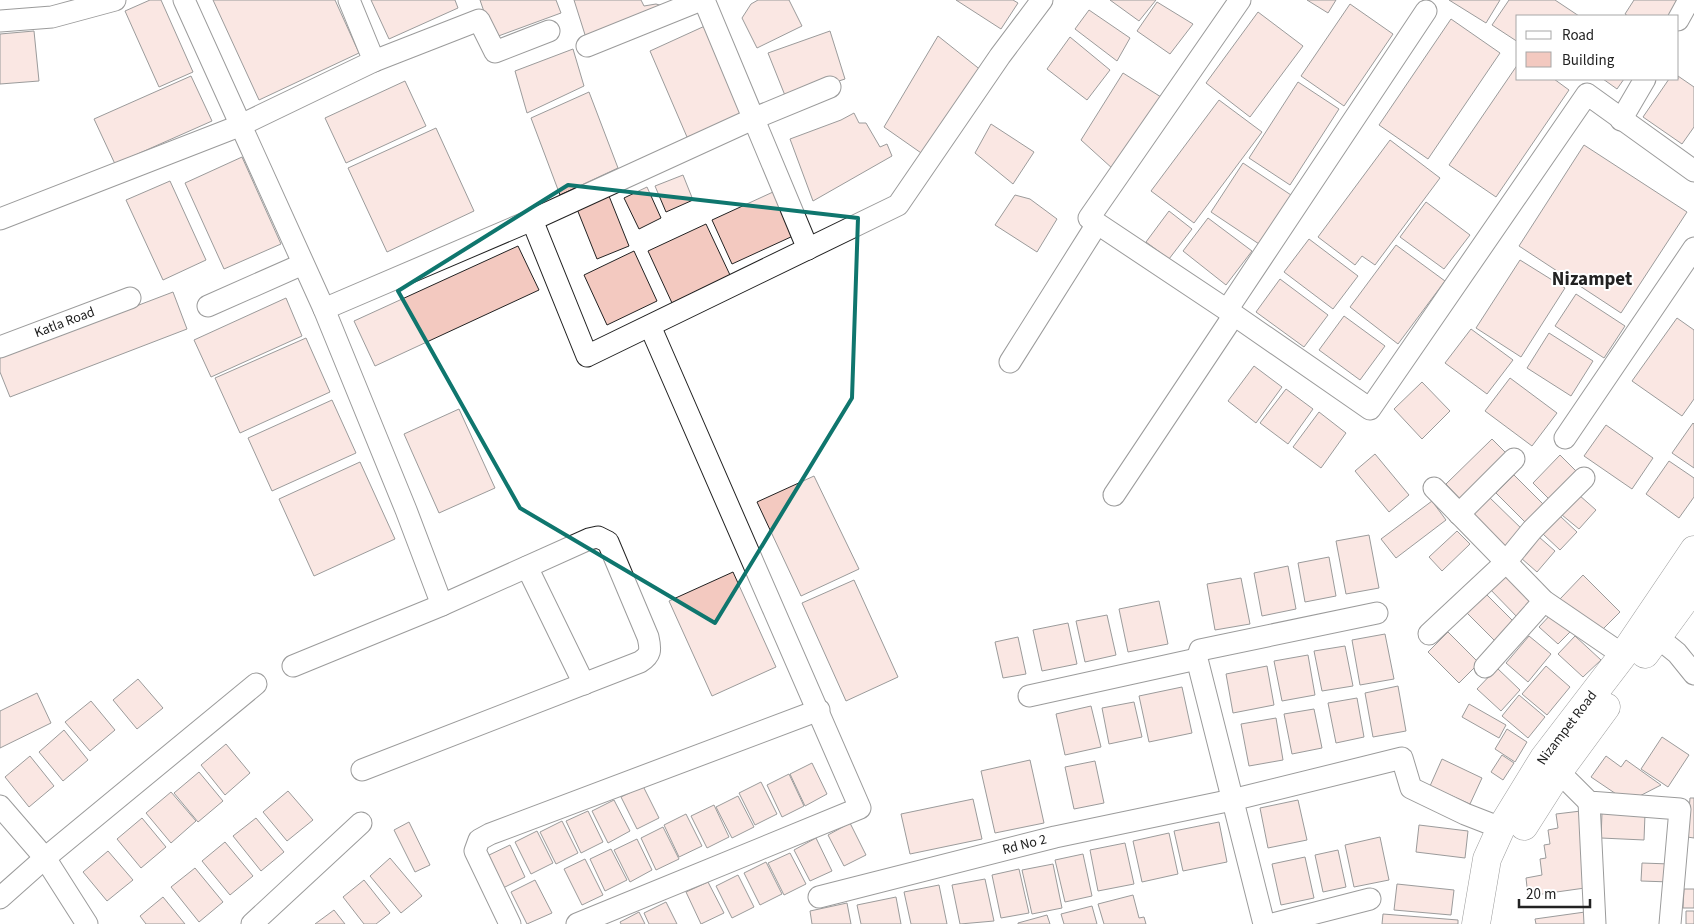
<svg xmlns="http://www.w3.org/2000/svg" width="1694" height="924" viewBox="0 0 1694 924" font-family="'Source Sans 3',sans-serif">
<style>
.building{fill:#f3c9c0;stroke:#222}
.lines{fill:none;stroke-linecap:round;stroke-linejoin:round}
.street-casing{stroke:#222;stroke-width:23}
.primary-casing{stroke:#222;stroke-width:29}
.street{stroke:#fff;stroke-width:21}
.primary{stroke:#fff;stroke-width:28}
.marked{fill:none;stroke:#0f766e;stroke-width:4;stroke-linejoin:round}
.labels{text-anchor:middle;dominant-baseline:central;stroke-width:4;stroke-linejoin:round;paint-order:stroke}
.street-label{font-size:14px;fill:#222;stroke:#fff}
.district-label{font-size:19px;font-weight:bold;fill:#222;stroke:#fff}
</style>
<rect width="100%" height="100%" fill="#fff"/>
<path class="building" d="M150,0h11l32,72 -34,15 -34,-76z
M213,0h122l24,53 -100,47z
M371,0h84l3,8 -69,31z
M480,0h76l5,13 -68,25z
M574,0h67l3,6 12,-2 7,2 -76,35z
M758,0h31l13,26 -45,22 -15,-30 9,-14z
M956,0h57l5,3 -17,26z
M1110,0h46l-17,21z
M1307,0h29l-8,13z
M1449,0h51l-14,23z
M1509,0h46l24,16h-61v26l-26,-17z
M1634,0h50l-12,16h-44l-3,-2z
M1157,2l36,22 -23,30 -33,-23z
M1350,4l43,30 -49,72 -43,-30z
M1089,10l41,28 -13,23 -42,-32z
M1258,12l45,34 -53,71 -44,-34z
M1451,19l49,34 -72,106 -49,-34z
M707,25l38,92 -58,20 -37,-86z
M34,31l5,50 -39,3v-50z
M830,31l15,48 -59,19 -18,-45z
M938,36l44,35 -58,84 -40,-28z
M1070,37l40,33 -23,30 -40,-31z
M573,49l11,37 -57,27 -12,-42z
M1518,64v15h36l15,11 -73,107 -47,-32z
M1123,73l38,24 -48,72 -32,-29z
M191,76l21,45 -97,43 -21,-45z
M1678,76l16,11v40l-12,17 -39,-27 26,-38h9z
M1603,79h21l-7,10z
M405,81l21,45 -80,37 -21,-45z
M1298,82l41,27 -49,76 -41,-27z
M589,92l29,76 -58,27 -29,-77z
M1219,100l43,32 -68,91 -43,-32z
M854,113l5,10h7l14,24 7,-3 5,12 -79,45 -23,-62 51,-19z
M991,124l43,28 -21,32 -38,-31z
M436,128l38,83 -87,41 -39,-84z
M1390,140l50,38 -65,87 -13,-9 -7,9 -37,-28z
M1584,145l103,67 -66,101 -102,-67z
M242,157l39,87 -57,25 -39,-86z
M1243,163l48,32 -32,49 -48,-32z
M683,175l10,25 -27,12 -11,-26z
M170,181l36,79 -43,20 -37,-80z
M647,187l14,31 -22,11 -15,-31z
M773,192l20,44 -61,28 -20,-44z
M1015,195l15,4 27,20 -20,33 -42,-27z
M609,196l20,50 -32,13 -20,-50z
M1426,202l44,33 -26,34 -44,-32z
M1169,211l23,18 -23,30 -23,-17z
M1208,218l44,33 -26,34 -43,-34z
M706,224l24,51 -58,28 -24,-52z
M1309,239l49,37 -25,33 -49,-37z
M1396,245l49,36 -47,63 -48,-37z
M518,246l21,44 -164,76 -21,-45z
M634,251l23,50 -50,24 -23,-50z
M1520,260l45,28 -44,69 -45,-29z
M1280,279l48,36 -24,32 -48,-35z
M173,292l14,37 -177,68 -10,-25v-14z
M1576,294l49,32 -21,32 -49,-32z
M286,298l16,38 -91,41 -17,-37z
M1344,316l41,30 -25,34 -41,-30z
M1677,318l17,12v69l-12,17 -50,-35z
M1471,329l42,31 -26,34 -42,-31z
M1549,333l44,28 -22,35 -44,-28z
M306,338l24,54 -90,41 -25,-55z
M1254,366l28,21 -26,36 -28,-22z
M1510,378l47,35 -25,33 -47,-35z
M1422,382l28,29 -28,28 -28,-30z
M1286,389l27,20 -25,35 -28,-21z
M332,400l24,53 -84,38 -24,-53z
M459,409l36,79 -56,25 -35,-79z
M1319,412l27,21 -25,35 -28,-21z
M1693,423l1,1v44l-22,-15z
M1606,425l47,33 -21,31 -48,-33z
M1492,439l20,20 -47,45 -19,-20z
M1375,454l34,41 -20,17 -34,-41z
M1560,455l16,16 -27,28 -16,-16z
M1669,461l25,17v19l-15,21 -33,-24z
M360,462l35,77 -81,37 -35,-77z
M1514,475l32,32 -18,18 -32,-32z
M814,476l45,93 -58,27 -44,-94z
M1579,495l17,15 -17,19 -17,-14z
M1489,497l35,34 -19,20 -35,-34z
M1432,501l14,19 -50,38 -15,-19z
M1560,516l17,16 -17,18 -17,-16z
M1457,531l13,13 -28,27 -13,-14z
M1369,535l10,53 -33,6 -10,-53z
M1539,537l16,14 -18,21 -16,-14z
M1329,557l7,39 -31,6 -7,-39z
M1288,566l8,43 -34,7 -8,-43z
M1505,568l34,34 -19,18 -33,-34z
M733,572l43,95 -64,29 -43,-95z
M1583,575l37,37 -23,23 -37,-36z
M1241,578l9,46 -35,6 -8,-46z
M854,580l44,97 -52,24 -44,-98z
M1485,593l34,34 -19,19 -34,-34z
M1159,601l9,43 -40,8 -9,-43z
M1553,612l19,18 -14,14 -19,-17z
M1107,615l9,40 -31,7 -9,-41z
M1068,623l9,41 -35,7 -9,-41z
M1448,632l31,31 -20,20 -31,-31z
M1385,634l9,45 -34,6 -8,-45z
M1529,636l22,18 -23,28 -22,-19z
M1575,636l26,24 -18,17 -25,-23z
M1018,637l8,37 -23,4 -8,-36z
M1345,646l8,40 -31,5 -8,-40z
M1308,655l7,40 -33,6 -8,-40z
M1267,666l7,39 -41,8 -7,-39z
M1546,666l24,21 -23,28 -25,-21z
M1497,668l23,22 -19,21 -24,-22z
M138,679l25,29 -26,21 -24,-29z
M1398,686l8,45 -33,6 -8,-44z
M1182,687l10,46 -43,9 -10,-46z
M37,693l14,30 -51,25v-37z
M1519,695l26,22 -17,21 -26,-22z
M1357,698l7,39 -28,6 -8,-40z
M91,701l24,29 -25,21 -25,-29z
M1134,702l8,35 -33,7 -7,-36z
M1469,704l37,21 -7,13 -37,-21z
M1091,706l10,41 -36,8 -9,-41z
M1314,709l8,39 -30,6 -8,-40z
M1276,718l7,42 -34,6 -8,-42z
M1507,729l20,13 -12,20 -20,-13z
M64,730l24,30 -25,21 -24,-29z
M1662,737l27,18 -21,32 -27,-18z
M226,744l24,29 -25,22 -24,-30z
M1502,755l12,8 -11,17 -12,-8z
M30,756l24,30 -25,21 -24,-30z
M1606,756l15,11 5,-7 35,25 -33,17 -37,-25z
M1442,759l40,19 -12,26 -40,-18z
M1030,760l14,63 -49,10 -14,-62z
M1095,761l9,42 -30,6 -9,-42z
M812,763l15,31 -22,12 -15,-32z
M199,772l24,29 -25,21 -24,-29z
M789,774l15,32 -22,11 -15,-32z
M761,782l16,32 -22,11 -16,-32z
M643,786l16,32 -22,11 -16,-32z
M288,791l25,29 -26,21 -24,-29z
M171,792l25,29 -25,22 -25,-30z
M738,796l16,31 -22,11 -16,-31z
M1690,798h4v40l-7,-1z
M973,799l9,40 -72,15 -9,-40z
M614,800l16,31 -22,12 -16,-32z
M1298,800l9,40 -39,8 -8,-40z
M714,805l15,32 -22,11 -16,-32z
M588,811l15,31 -22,11 -15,-32z
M1581,811l11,76 -64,9 -2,-18 16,-3 -2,-16 6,-1 -2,-13 6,-1 -2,-14 10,-2 -2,-14z
M1602,813l43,1 -1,26 -43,-2z
M686,814l16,32 -23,11 -15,-32z
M142,818l24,29 -25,21 -24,-29z
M256,818l28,34 -23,19 -28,-35z
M562,821l16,32 -22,11 -16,-32z
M409,822l21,43 -15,7 -21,-42z
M1219,822l8,40 -44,9 -9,-40z
M850,823l16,32 -22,11 -16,-31z
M1419,825l49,6 -3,27 -49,-6z
M663,827l16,32 -23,11 -15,-32z
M537,831l16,32 -22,11 -16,-32z
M1169,833l9,41 -36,8 -9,-41z
M1380,837l9,43 -35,7 -9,-42z
M816,838l16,33 -22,10 -16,-31z
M637,839l15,31 -22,12 -16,-32z
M225,842l28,34 -23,19 -28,-34z
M1125,843l9,41 -36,7 -8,-41z
M510,845l15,32 -22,11 -16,-32z
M611,849l16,31 -22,11 -15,-32z
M1338,850l8,37 -23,5 -8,-37z
M108,851l25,29 -26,21 -24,-29z
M790,853l16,31 -22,11 -16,-32z
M1083,854l9,42 -27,6 -10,-42z
M1305,857l9,41 -33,7 -9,-41z
M390,858l32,38 -21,17 -31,-37z
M585,859l18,36 -21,10 -18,-36z
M766,862l16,32 -22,11 -16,-32z
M1642,863l28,1v18l-29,-1z
M1053,864l9,44 -30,6 -10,-44z
M195,868l28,34 -24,20 -28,-35z
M1019,869l10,44 -28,5 -9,-43z
M738,875l16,32 -22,11 -16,-32z
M985,879l9,42 -34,3 -8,-39z
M364,880l26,33 -14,11h-12l-21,-27z
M535,880l17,33 -25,11 -16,-32z
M708,882l16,31 -23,11 -15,-32z
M1397,884l57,6 -3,25 -57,-5z
M939,885l8,39h-36l-7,-32z
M1684,889h10v19h-11z
M1133,895l6,23 5,-1 2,7h-42l-6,-20z
M163,897l22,27h-39l-6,-8z
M896,897l5,27h-40l-4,-19z
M666,902l11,22h-28l-5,-11z
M847,903l4,21h-39l-2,-13z
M1092,906l5,18h-33l-3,-10z
M334,910l11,14h-30z
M1686,911h8v13h-8z
M639,912l6,12h-24l-1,-2z
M1585,912l1,12h-50l-1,-5z
M1383,914l75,6v4h-76z
M1047,915l3,9h-32v-1z"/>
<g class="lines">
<defs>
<g id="street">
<path d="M184,0l140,309 82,201 36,95"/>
<path d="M349,0l25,61"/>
<path d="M704,0l104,249"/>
<path d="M1240,0l-151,218 138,92 143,99 217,-315 107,77"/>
<path d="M1678,20l11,-20"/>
<path d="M0,21l52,-4 63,-17"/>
<path d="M587,46l114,-46"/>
<path d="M1621,120l24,-41"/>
<path d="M0,219l239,-93 135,-65 105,-41 16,32 54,-21"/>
<path d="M532,220l55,136 311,-151 102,-149 42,-56"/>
<path d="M208,306l95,-42"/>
<path d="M324,309l208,-89 223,-102 75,-31"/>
<path d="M1227,310l199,-299"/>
<path id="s1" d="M0,347l130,-49"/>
<path d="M1010,362l87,-138"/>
<path d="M1565,438l129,-190"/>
<path d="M1434,488l110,113 79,54"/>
<path d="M1114,495l120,-180"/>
<path d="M1459,514l55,-55"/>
<path d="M527,567l57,117"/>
<path d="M1645,627l32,26 17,21"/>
<path d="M1429,634l76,-71 27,-33 52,-52"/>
<path d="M293,666l149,-61 147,-66 9,-2 10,5 40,95c3,13 3,18 -8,25l-278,108"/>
<path d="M1485,667l59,-66"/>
<path d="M1029,696l168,-37"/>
<path d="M1548,761l41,41 91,7 -10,115"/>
<path d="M1589,802l6,122"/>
<path d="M0,806l45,52 42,66"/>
<path id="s2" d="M819,897l236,-60 177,-37 170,-42 9,30 54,26 36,14"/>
<path d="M0,898l45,-40 211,-174"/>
<path d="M252,924l109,-101"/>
<path d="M510,924l-35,-73 4,-11 11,-6 329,-124"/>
<path d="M577,924l283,-116 -210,-482"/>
<path d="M1264,924l-67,-265 3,-9 177,-37"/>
<path d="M1273,924l97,-25"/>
</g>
<g id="primary">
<path d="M1645,654l49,-67"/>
<path d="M1524,826l35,-55 47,-64"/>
<path id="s3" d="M1476,924l11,-65 14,-31 43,-70 79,-103 71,-105"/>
</g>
</defs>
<use href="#street" class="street-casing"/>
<use href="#primary" class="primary-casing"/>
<use href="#street" class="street"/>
<use href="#primary" class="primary"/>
</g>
<path d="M0 0H1694V924H0ZM568,185l290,33 -6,180 -137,225 -195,-115 -122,-217z" fill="#fff" fill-opacity=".55" fill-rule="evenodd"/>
<path class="marked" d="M568,185l290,33 -6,180 -137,225 -195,-115 -122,-217z"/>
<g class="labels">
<g class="street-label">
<text stroke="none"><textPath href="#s1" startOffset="69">Katla Road</textPath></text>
<text stroke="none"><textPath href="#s3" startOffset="220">Nizampet Road</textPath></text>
<text stroke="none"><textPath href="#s2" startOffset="212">Rd No 2</textPath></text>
</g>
<g class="district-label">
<text x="1592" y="279">Nizampet</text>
</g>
</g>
<rect x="1516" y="15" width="162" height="65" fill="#ffffff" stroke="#a7a7a7"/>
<rect x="1526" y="31" width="25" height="8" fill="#ffffff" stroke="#a7a7a7"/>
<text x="1562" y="40" font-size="15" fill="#222222">Road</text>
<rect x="1526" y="52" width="25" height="15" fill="#f3c9c0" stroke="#a7a7a7"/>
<text x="1562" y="65" font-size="15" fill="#222222">Building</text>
<path d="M1519 899v8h71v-8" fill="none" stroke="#222222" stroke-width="2.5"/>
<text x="1526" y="899" font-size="15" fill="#222222" stroke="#ffffff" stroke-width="4" paint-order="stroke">20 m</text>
</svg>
